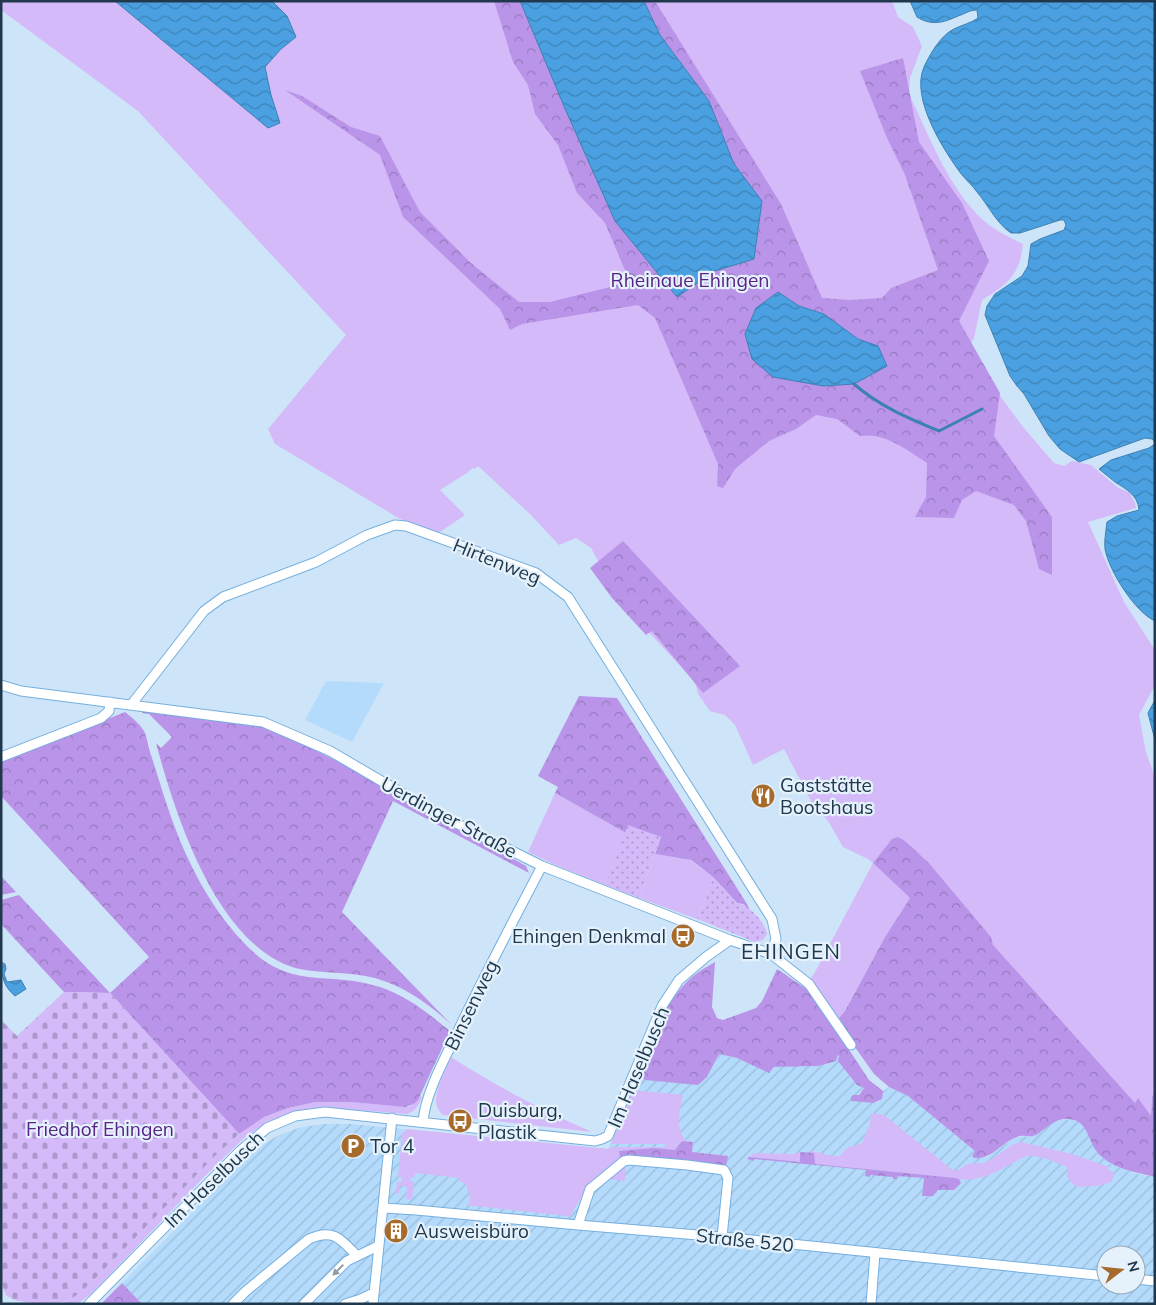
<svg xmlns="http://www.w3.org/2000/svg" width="1156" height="1305" viewBox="0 0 1156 1305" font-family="Mulish,sans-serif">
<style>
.built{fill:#b4dbfc}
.industrial{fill:url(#industrial-furrows);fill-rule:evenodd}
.green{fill:#d5baf9}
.forest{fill:url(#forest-crowns);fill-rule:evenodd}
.cemetery{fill:url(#cemetery-stones)}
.garden{fill:url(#garden-dots)}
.water{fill:url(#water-waves);stroke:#3d81b4}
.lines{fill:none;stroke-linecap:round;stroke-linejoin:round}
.stream{stroke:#3d81b4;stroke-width:3}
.street-casing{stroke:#75afde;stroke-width:11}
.street{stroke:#fff;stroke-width:9}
.oneway{fill:#909ca6}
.labels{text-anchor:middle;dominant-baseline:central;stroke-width:4.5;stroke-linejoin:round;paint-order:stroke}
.park-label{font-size:19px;fill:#572386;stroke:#e5f1fb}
.street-label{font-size:19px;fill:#20384c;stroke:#e5f1fb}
.poi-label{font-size:19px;fill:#20384c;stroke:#e5f1fb;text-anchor:start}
.quarter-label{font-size:21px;letter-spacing:1px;fill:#20384c;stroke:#e5f1fb}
</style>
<defs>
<pattern id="industrial-furrows" width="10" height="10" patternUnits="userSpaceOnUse" patternTransform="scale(1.25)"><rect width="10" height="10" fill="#b4dbfc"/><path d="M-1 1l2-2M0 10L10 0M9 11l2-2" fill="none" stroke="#9abdda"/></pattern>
<pattern id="forest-crowns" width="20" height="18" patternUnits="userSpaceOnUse" patternTransform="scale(1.25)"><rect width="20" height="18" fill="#ba94e9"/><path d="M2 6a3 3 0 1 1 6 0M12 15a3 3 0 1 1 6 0" fill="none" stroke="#977abf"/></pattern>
<pattern id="cemetery-stones" width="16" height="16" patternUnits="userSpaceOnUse" patternTransform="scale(1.25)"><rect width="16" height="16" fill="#d5baf9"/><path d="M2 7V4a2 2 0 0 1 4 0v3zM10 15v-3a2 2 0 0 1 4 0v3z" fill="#ac98cc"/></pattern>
<pattern id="garden-dots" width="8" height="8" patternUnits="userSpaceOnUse" patternTransform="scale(1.25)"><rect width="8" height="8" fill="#d5baf9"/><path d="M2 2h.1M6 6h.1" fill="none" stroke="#ac98cc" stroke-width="1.8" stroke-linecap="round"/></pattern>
<pattern id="water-waves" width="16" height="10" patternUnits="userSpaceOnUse" patternTransform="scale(1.25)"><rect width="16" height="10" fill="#4aa0e0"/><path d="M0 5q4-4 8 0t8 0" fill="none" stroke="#3d83b8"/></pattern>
</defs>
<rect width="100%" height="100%" fill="#cee5f9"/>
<path class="built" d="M326,681l58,2 -32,59 -47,-22z"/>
<path class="industrial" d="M719,1054l18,4 32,14 5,-5 20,-2 8,2 38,-11 17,29 7,3 -13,13 26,2 5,-4 1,-8 6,-4 19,9 67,55 -1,7 13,-1 29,-20 18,-1 23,-16 14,-1 8,3 8,8 9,22 15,12 23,9 21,4v127h-1013l-20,-21 109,-111 34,-29 16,-9 21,-7 22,-3h26l258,25 30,-75 3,4 66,-1zM1106,1255h30v30h-30z"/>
<path class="green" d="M1,1h891l6,16 15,10 9,19 -12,32 -1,16c21,43 38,92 74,126 11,10 26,17 40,24 -3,31 -16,41 -41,56l-8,38 -4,6 28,49 25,34 31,36 10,3 8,-5 19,4 26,22 13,6 5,10 1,5 -48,14 36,80 31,48v35l-16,30 7,37 9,25v314l-3,6 -1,20 -13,-18 -3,4 -206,-190 -37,-32 18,17 -25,39 -40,74 -6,7 10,16 -40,-54 5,-6 59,-111 -5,-4 -25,-12 -15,-26 -16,-18 -28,-54 -31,16 -18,-40 -10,-10 -15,-4 -12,-17 -3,-12 -76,-82 -28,-52 -15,-10 -17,7 -28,-30 -53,-49 -3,3 -2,-1 -6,5 -27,17 25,25 -28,19 -37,-15 -125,-75 -7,-15 78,-94 -208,-224 -137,-101z
M555,793l71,40 -21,52 -52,-21 -25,-12z
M655,854l35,6 23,17 -16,42 -58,-21z
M451,1057c45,29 92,54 141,75l-149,-17c-17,-14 2,-41 8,-58z
M633,1090l50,5c-4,17 -8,31 3,47l-5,-1 -6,9 -20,-2 -35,3 1,7c-24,15 -38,35 -52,60l-1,-2 -102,-11v-1h3l1,-12 -3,-1v-6l-7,-4 -1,-3 -44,-5 -1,5h-4v3h4l-2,19 -6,-1 1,-12 -7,-1 -1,8 -3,-2 1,-10h4l1,-5h-4l4,-43 5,-5 201,20 3,-2h54v-3h-54z
M420,1096l2,1c-3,8 -6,14 -15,17l-88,-7 -23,4 -29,11 -23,16 -39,38 -114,118 -14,10h-19l10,-3 21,-16 126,-129 30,-27 19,-12 24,-9 28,-6h35l58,5 5,-3z
M871,1113l13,2 70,56c6,-1 9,-5 14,-7 6,-2 13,1 20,-3 11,-5 21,-17 33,-19l51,12 37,13 -1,3 7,3 -4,9 -14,4 -21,1 -9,-10v-10c-9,-4 -27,-12 -38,-11 -7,1 -12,5 -18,8 -16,9 -38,20 -56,14l-141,-14 -2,-12 -6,-1c12,-1 22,6 34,5l7,-8 15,-5 8,-19z
M800,1152l1,10 -53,-5 7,-4 39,1z
M626,1165l-1,16 -17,-2z"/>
<path class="forest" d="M494,1h26l46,110 111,186 38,-26 39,-12 8,-58 -28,-37 -25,-63 -49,-66 -16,-34h11l126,203 41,94 28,2 32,-2 9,-10 47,-18 -33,-95 -18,-37 -27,-67 43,-13 16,84 43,61 27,58 -30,60 41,72 -6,43 58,81v58l-13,-6 -13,-48 -12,-16 -38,-14 -14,9 -8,18 -39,-1 11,-20 1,-34c-20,-13 -42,-31 -67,-27l-23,-17 -21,-4 -20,14 -27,12 -34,28 -12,19 -6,-2 1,-22 -63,-146 -17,-13 -116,19 -12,6 -10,-21 -97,-92 -23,-62 -95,-65 17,6 49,31 29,9 40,76 51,51 48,39h31l80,-20 -25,-59 -28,-30 -19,-48 -23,-31 -7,-29 -15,-23zM778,292l21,14 25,8 34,25 20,7 -122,-38z
M623,541l117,125 -37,27 -51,-62 -6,4 -34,-37 -22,-30z
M579,696l38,2 130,206 3,6 -7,-6 -6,-1 -24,-26 -22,-17 -36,-6 6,-17 -33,-11 -2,7 -71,-40 3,-6 -20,-11z
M144,711l120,15 33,15 38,19 191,106 3,7 -136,-72 -51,111 109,112c-27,-24 -55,-44 -92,-49 -21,-3 -44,-2 -64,-7 -79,-24 -120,-154 -139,-225l5,5 11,-11 -23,-23 -7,-1z
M125,712c6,5 15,12 19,19 3,6 4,15 6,21 7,21 13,42 20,62 17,49 42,97 78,133 44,44 81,23 132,40 27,9 48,26 70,44l-32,69 -4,4 -9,3 -54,-5h-35l-28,6 -24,9 -25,17 -129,-141 -46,-1 -63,-68v-24l18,-5 91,98 39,-36 -148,-161v-34z
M898,837c12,6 20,17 30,25l63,75 2,8 142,158 3,-5 13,18 1,-19 3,-6v86c-19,-5 -38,-7 -53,-20 -15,-11 -11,-36 -33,-38 -13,-2 -23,10 -33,16 -7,3 -12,-1 -19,2 -15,5 -25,23 -43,21l-2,-2 3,-5 -67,-55 -19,-9 -15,-13 -27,-38 1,-2 -9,-16 6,-7 40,-74 25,-39 -37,-35 19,-24z
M1,876l15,16 -15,3z
M715,962l-3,45 5,11 6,2 33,-12 6,-7 15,-32 34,23 58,88 14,11 -1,8 -8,4 -23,-2v-4l2,-2h6l5,-7 -7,-3 -19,-24 1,-5 -1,-1 -2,6 -18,5 -44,1 -5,6 -32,-15 -18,-4 -12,23 -9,8 -53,-5 -7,-6c13,-34 26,-73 54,-97 7,-6 16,-11 23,-15z
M682,1141l11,1 -1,10 36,4 -2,10 -106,-9 -1,-6 36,-3 20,2z
M800,1152l14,1 1,11 140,14 4,1 2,4 -7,7h-16l-5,6h-11l2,-18 -27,-2v3h-4v-2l-23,-2v2l-5,-1 1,-6 -111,-11 -2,2 -4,-2 -1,3v-5l52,5z
M122,1283l20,21h-41z"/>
<path class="cemetery" d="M64,992l46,1 129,141 -24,22 -126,129c-7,5 -15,13 -22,16 -13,4 -51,4 -61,-6 -2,-3 -3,-10 -5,-14v-261l16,16z"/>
<path class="garden" d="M628,825l33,12 -22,61 -34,-13z
M713,877l24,26c12,2 28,19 30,31l-4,6 -8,2 -58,-23z"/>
<path class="water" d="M115,1h157l15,15 9,21 -15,12 -16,18 6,28 9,28 -12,5z
M520,1h124l16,34 49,66 25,63 28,37 -8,58 -39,12 -38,26 -62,-76 -49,-110z
M910,1h245v441l-3,-3 -7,-1 -66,24 -19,-13 -11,-13 -25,-42 -7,-8 -7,-10 -25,-61 2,-9 8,-12 27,-18 6,-10 3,-22 9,-5 24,-9 2,-5 -2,-5h-4l-40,13h-9c-15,-10 -22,-27 -34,-41 -4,-6 -10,-11 -15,-17 -18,-24 -52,-77 -38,-108 6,-13 17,-32 30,-38 8,-4 17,-6 24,-11l-1,-8c-8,0 -12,4 -19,6 -15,7 -27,10 -41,1z
M778,292l21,14 25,8 34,25 20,7 9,20 -33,18 -31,2 -50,-9 -21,-18 -7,-25 11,-26z
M1155,444v177c-20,-9 -46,-50 -50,-72 -1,-8 1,-18 2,-27l10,-6 22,-6c-1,-15 -13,-21 -24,-28 -5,-4 -11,-9 -16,-13l12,-9 38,-12z
M1155,700v40l-7,-27z
M1,962l4,2 1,5 -2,5 3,8 14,-2 5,9 -11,7c-11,-9 -14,-20 -14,-34z"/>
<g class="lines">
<path class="stream" d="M854,384c25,22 54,34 85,47l43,-22"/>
<defs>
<path id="street" d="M1,685l20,6 242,31 67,29 108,63 104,52 188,74 41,14 38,30 42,61
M131,705l73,-94 19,-14 93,-35 51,-27 28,-10 11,1 130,47 32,24 204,322 4,20 -5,15
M1,757l100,-39 8,-7 1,-9
M423,1122c2,-28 22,-64 34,-89 27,-57 56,-112 85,-167
M384,1208l32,2 162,15 144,12 384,39
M578,1225l12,-36 34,-28 5,-1 58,5 37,5 4,8 -6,59
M1136,1279l19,2
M89,1304l150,-152 28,-24 28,-12 30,-4 270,29 7,-2 6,-3 54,-130 17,-26 27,-23 24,-17
M233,1304l13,-13 63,-52c24,-11 32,0 48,17
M304,1304l43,-43 31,-15
M345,1304l16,-5 12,-6
M373,1304l19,-186
M871,1304l4,-51"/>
</defs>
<use href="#street" class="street-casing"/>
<use href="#street" class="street"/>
</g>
<defs><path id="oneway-solid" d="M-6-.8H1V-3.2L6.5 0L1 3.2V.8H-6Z" transform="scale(1.25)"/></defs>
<use class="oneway" href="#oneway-solid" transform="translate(338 1270) rotate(135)"/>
<defs>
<symbol id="restaurant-disc" viewBox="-11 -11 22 22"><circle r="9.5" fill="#a66b2c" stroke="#e5f1fb"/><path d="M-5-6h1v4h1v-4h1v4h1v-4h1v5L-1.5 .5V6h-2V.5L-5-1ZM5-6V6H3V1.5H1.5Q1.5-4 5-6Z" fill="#fff"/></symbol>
<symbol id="bus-disc" viewBox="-11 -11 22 22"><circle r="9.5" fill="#a66b2c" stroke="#e5f1fb"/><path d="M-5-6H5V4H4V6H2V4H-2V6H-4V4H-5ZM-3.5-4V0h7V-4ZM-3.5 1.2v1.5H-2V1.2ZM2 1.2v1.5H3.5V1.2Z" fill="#fff"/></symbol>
<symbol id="parking-disc" viewBox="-11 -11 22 22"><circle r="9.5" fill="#a66b2c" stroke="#e5f1fb"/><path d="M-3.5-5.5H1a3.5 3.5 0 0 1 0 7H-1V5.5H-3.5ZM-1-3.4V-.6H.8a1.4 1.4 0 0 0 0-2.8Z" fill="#fff"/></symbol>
<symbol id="building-disc" viewBox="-11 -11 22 22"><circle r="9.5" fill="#a66b2c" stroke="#e5f1fb"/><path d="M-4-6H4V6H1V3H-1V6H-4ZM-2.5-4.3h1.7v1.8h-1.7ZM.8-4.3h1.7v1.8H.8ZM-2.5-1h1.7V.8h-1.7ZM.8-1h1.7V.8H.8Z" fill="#fff"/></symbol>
</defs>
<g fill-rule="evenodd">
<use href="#restaurant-disc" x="749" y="782" width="28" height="28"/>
<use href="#bus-disc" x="669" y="922" width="28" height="28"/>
<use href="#bus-disc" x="446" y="1107" width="28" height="28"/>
<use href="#parking-disc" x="339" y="1132" width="28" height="28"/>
<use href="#building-disc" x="382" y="1217" width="28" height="28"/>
</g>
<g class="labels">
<g class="park-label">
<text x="690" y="280">Rheinaue Ehingen</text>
<text x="100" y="1129">Friedhof Ehingen</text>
</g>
<g class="street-label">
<text transform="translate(497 561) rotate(22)">Hirtenweg</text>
<text transform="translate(449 817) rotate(28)">Uerdinger Straße</text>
<text transform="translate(471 1005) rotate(-64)">Binsenweg</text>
<text transform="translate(638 1067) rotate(-67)">Im Haselbusch</text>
<text transform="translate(214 1179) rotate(-44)">Im Haselbusch</text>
<text transform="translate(745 1240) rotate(6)">Straße 520</text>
</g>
<g class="poi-label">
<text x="780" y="785">Gaststätte<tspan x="780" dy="22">Bootshaus</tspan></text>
<text x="666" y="936" text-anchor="end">Ehingen Denkmal</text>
<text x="478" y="1110">Duisburg,<tspan x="478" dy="22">Plastik</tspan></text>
<text x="370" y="1146">Tor 4</text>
<text x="414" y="1231">Ausweisbüro</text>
</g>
<g class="quarter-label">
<text x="791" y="951">EHINGEN</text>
</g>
</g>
<rect width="1156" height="1305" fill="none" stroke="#20384c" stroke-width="5"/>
<g transform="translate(1121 1270) rotate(74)"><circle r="24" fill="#e5f1fb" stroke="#96a7b5"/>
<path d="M0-4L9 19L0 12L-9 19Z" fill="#a66b2c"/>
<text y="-8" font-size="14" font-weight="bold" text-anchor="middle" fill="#20384c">N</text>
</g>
</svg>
